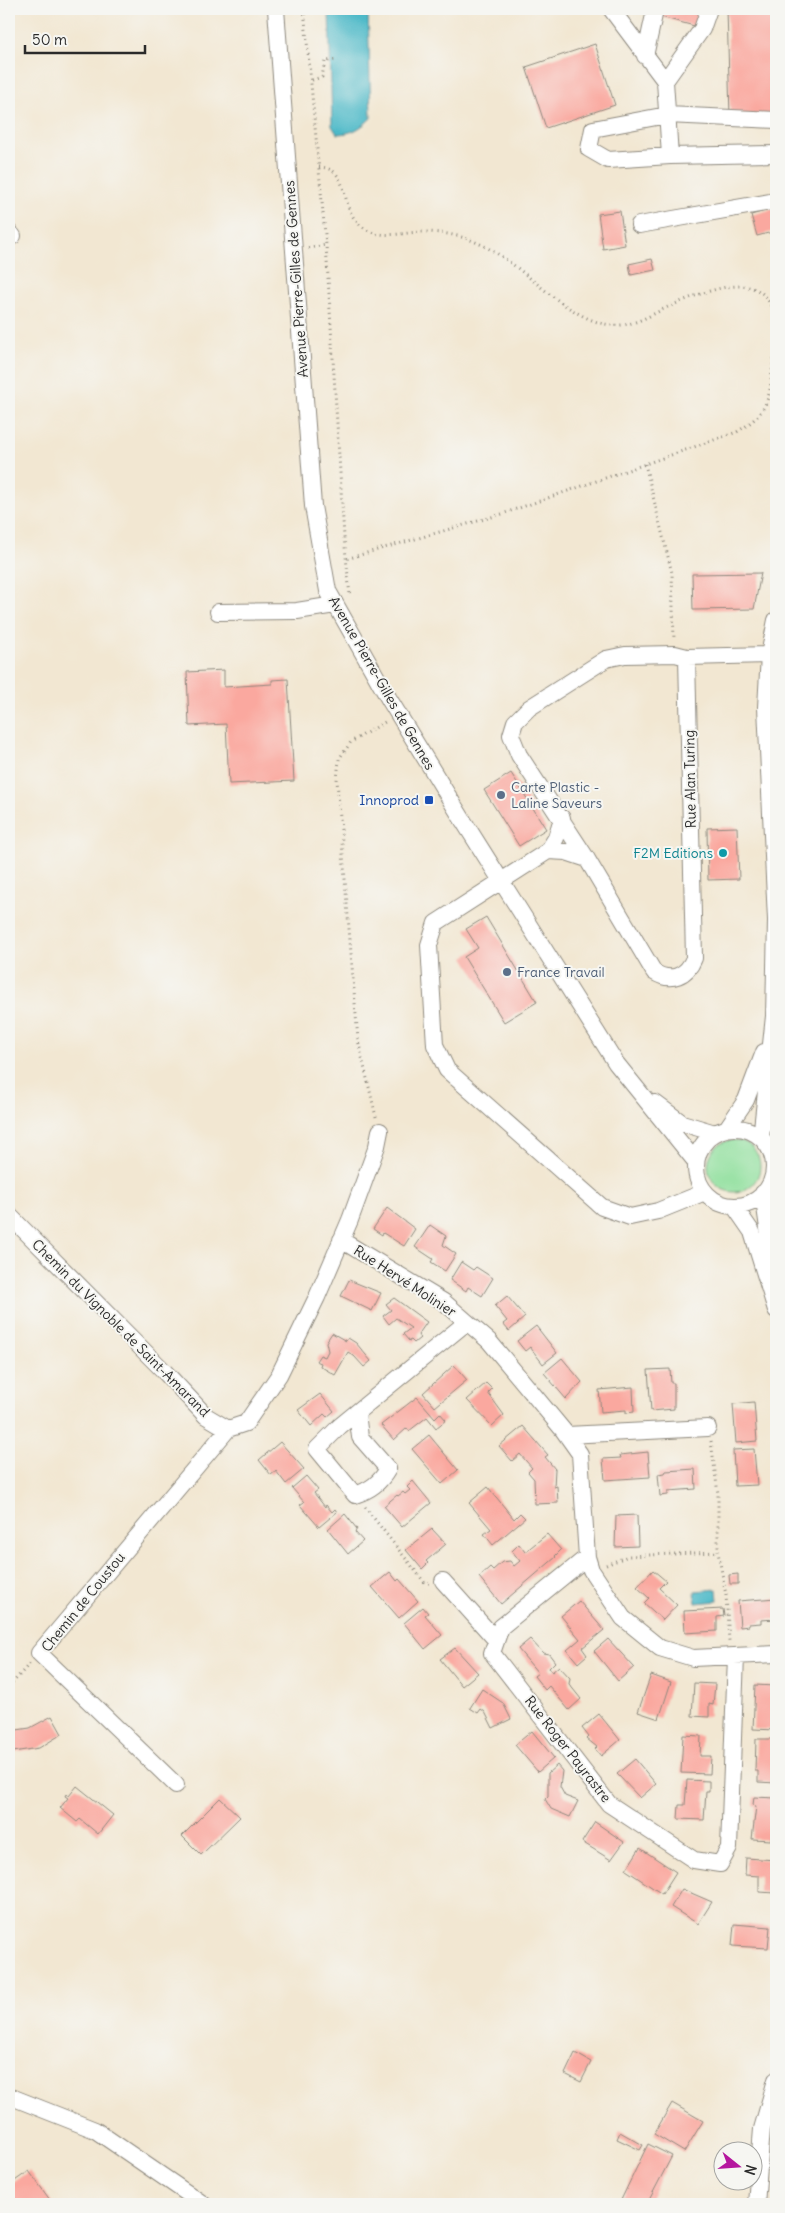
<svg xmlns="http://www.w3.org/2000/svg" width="785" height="2213" viewBox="0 0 785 2213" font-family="Delius,sans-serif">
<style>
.green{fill:#92e09f;stroke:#5e8665}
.water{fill:#4db9c8;stroke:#3c727a}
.building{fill:#faa89f}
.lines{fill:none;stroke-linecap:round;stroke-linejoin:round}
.minor-casing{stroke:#8e897e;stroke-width:18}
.path{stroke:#8e897e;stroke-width:3;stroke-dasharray:1 4;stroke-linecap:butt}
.minor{stroke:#fff;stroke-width:16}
.service-dot{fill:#5c6f8a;stroke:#f6f6f2;stroke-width:2}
.transit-dot{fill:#1a4fb4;stroke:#f6f6f2;stroke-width:2}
.culture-dot{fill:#0f9aa8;stroke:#f6f6f2;stroke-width:2}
.labels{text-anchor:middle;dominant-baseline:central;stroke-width:4;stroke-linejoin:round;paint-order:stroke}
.street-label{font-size:14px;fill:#2b2b2b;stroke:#f6f6f2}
.service-label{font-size:14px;fill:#4e5e75;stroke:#f6f6f2;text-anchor:start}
.transit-label{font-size:14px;fill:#164399;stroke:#f6f6f2;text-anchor:end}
.culture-label{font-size:14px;fill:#0d838f;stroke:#f6f6f2;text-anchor:end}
</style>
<rect width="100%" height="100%" fill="#f6f6f2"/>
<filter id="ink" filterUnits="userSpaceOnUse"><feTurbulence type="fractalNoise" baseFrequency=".02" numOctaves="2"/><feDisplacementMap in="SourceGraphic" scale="10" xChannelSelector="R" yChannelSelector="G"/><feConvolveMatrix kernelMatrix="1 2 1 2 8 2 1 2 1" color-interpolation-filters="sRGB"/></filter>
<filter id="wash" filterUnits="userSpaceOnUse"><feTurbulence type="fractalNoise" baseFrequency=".0096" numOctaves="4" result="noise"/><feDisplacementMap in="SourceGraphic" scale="20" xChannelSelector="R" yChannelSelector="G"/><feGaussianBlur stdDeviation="1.12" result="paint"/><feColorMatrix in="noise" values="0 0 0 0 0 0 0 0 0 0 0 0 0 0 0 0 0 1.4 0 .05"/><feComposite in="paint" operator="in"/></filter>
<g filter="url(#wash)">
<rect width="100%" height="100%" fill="#f2e7d2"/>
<path class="green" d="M708 1166a26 26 0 1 1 52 0a26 26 0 1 1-52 0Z"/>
<path class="water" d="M329,9h39l3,109c-10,10 -19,16 -34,16l-5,-8z
M717,1589l1,12 -22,2 -1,-12z"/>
<g id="blocks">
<path class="building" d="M659,9h43l-4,18 -41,-11z
M727,9h49v107l-46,1z
M595,44l20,61 -69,23 -20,-61z
M776,208v23l-19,5 -6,-21z
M620,211l5,34 -22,4 -5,-35z
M652,259l3,11 -24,5 -2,-11z
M761,573l-7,36 -61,1 -1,-36z
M224,670v17l48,-3v-4l16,-1 6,102 -65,3 -3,-60 -37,2 -2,-54z
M511,773l35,56 -27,17 -35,-56z
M737,827l2,52 -31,1 -1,-52z
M486,917l51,85 -33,20 -40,-65 14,-9 -12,-19z
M387,1208l28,21 -11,17 -21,-13 -1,2 -9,-6z
M430,1225l16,11 -3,9 13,9 -11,17 -14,-9 2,-3 -18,-12z
M461,1262l12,8 3,-3 17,11 -11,18 -14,-9 -2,4 -16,-11z
M349,1280l32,13 -9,18 -31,-15z
M507,1296l18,21 -16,14 -6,-7 4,-3 -12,-15z
M394,1298l33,24 -9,13 2,3 -6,5 -3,-3 -2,1 -6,-7 8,-6 -15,-10 -7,6 -6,-8 8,-6 -5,-6z
M536,1326l21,27 -14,11 -13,-17 -5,4 -8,-10z
M332,1333l14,8 2,-3 8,5 15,18 -7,6 -10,-11 -6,-4 -13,23 -15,-9 1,-3 -5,-2 4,-6 5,2 3,-6 -2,-9z
M562,1358l20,24 -16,17 -22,-26z
M454,1365l13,15 -32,27 -12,-14z
M670,1369l1,14h3v26l-23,2 -3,-41z
M486,1383l6,6 -4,4 16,22 -12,11 -25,-26z
M633,1387l1,25 -8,1v-3l-25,2 -2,-22z
M320,1394l14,17 -7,6 -3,-3 -13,12 -13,-16z
M417,1397l18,21 5,-5 6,7 -10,8 -9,-11 -18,14 -2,-3 -13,12 -13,-15z
M754,1402l3,39 -21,2 -3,-39z
M523,1426l25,29 -3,2 10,12 -1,18 3,-1 1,17 -23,1 -1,-25 -6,-7 4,-4 -12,-14 -8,7 -13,-15z
M429,1435l29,35 -16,14 -30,-35z
M280,1442l24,27 -18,15 -10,-13 -5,4 -12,-15z
M754,1449l3,36 -22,1 -2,-36z
M648,1452l2,25 -45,3 -2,-21 18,-1 -1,-3z
M695,1469l1,20 -28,2v4l-8,1 -2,-22 7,-1 1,-2z
M306,1476l12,14 -4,3 11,14 1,-2 6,7 3,-3 2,3 -18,15 -19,-22 4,-3 -12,-14z
M413,1481l18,22 -29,24 -18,-21 13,-11 1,1 5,-4 2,2 5,-4 -3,-3z
M488,1487l26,32 6,-6 5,5 -32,27 -9,-11 7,-5 -22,-26z
M345,1514l12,15 -2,3 8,9 -15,13 -20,-25z
M637,1515l1,31 -23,1 1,-31z
M432,1529l14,15 -20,17 2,2 -6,6 -16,-19z
M547,1534l14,16 -6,6 1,1 -55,47 -22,-27 11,-10 3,3 9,-8 8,-1 4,5 6,-5 -8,-10 7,-7 6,8z
M653,1570l13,11 -7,7 18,17 -14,15 -19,-17 5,-5 -12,-11z
M390,1572l7,9 2,-2 19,22 -19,17 -27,-31z
M738,1574v10h-8l-1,-9z
M776,1598v21l-15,1v3l-12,1v2l-9,1 -2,-26z
M579,1601l25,29 -22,18 5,7 -9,8 -11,-13 13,-11 -19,-23z
M423,1607l5,6 -3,2 17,20 -17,14 -21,-26z
M723,1609l1,7 -7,1v14l-32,2 -1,-22z
M530,1639l13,14 6,1 6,8 -6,6 3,4 7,-6 11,12 -1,6 12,15 -12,11 -20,-24 -4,4 -11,-14 4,-3 -20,-24z
M608,1639l26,28 -16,14 -24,-30z
M455,1648l23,25 -16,13 -22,-27z
M651,1675l20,7 -12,37 -21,-7z
M694,1683l21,1 -2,21 -4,-1v13l-17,-1z
M755,1685l20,1 -2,38h3v6l-23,-1z
M482,1689l21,14 8,16 -18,9 -8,-16 -4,-3 -3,4 -8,-5z
M599,1714l21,26 -19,16 -6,-7 2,-2 -10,-8 2,-2 -7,-9z
M52,1716l10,18 -23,14 -26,4 -3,-21 20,-3z
M532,1731l22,27 -16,14 -23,-27z
M683,1735l18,1 -1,20h11l-1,18 -29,-1z
M756,1739h19l1,44 -18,-1v-11h-3z
M635,1759l21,25 -16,14 -23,-24z
M557,1765l5,6 -2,16 5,9 13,5 -8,16 -19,-8 -6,-10 3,-3v-23z
M687,1780l22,1v10h-3l-2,29 -26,-1 1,-14h6z
M77,1786l36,29 -15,19 -18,-15 -3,3 -17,-14 8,-10 -3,-2 1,-2 3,2z
M754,1797l22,1 -5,42 -19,-1 4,-33 -3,-1z
M220,1798l20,19 -39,38 -19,-19z
M595,1822l29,20 -13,18 -29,-18z
M640,1848l36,24 -14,22 -36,-24z
M746,1858l30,2 -1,33 -16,-1v-16l-14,-1z
M682,1889l30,13 -14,22 -27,-17z
M734,1924l36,3 -2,21 -36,-2z
M575,2053l16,9 -10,20 -16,-8z
M672,2103l31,18 -19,31 -30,-18z
M620,2132l23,13 -3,5 -23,-11z
M648,2144l24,12 -25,48h-17l-9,-4z
M29,2171l24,33h-28l-3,-3 -4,3h-5l-4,-6v-13z"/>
</g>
</g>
<g filter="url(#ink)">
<use href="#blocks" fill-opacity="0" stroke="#8e897e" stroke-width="1"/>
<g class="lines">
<defs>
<path id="minor" d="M276,9l37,497 15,85 61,108 75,123 152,241 80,99
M611,9l54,72 5,75 106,-2
M645,56l9,-41
M665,81l37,-52 7,-20
M670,156l-62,4 -19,-11 4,-20 74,-14 109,5
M639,225l137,-24
M9,232l4,4
M218,612l79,-1 38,-6
M687,657l7,301c-7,18 -23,25 -40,14l-67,-113 -68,-104 -8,-20 4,-13 14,-14 77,-49 19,-4 50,-1 12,3 82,-2
M562,818l-6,20 -8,13 -112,72 -7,22 6,100 12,25 155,137 28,10 28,-6 47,-19
M548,851l18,1 21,7
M655,1103l27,20 33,10
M727,1128l19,-28 18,-48
M696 1167a39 39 0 1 1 78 0a39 39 0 1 1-78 0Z
M761,1138l13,-122 2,-96 -10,-213 3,-52 7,-35
M763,1193l12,85
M734,1206l18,26 24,78
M9,1215l153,154 44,47 22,13 18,-6 33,-48 38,-78 33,-77 27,-74 3,-15
M341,1240l103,62 23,20 22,19 74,89 17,24 7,103 4,13 32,48 37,30 33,10 83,-4
M357,1413l3,24 28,32c-8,14 -18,21 -33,26l-38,-46 23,-23 127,-104
M567,1435l141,-7
M587,1557l-86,70 -9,26 117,151 85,56 26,4 9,-16 7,-192
M443,1581l53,59
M176,1785l-137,-132 189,-224
M9,2096l86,34 108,74
M756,2204l6,-75 14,-49"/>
</defs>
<use href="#minor" class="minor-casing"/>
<path class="path" d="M304,9l22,236 18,292 6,59
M312,80l10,-3 3,-16 13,-1
M319,167c34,1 18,44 45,61 17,12 40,4 59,4 10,0 20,1 30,3 52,10 85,58 130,81 12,6 24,10 37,9 18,-1 32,-11 48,-18 45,-19 109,-47 108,30 0,14 -4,30 -5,45 -3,26 -12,36 -34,50l-235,82 -156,45
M308,248l18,-3
M645,464l27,109 2,67
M376,1117l-18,-77 -21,-260 2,-21 12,-17 34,-20
M711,1441l7,53v58l8,43 3,46
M365,1507l60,76h4
M606,1565l22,-9 90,-4
M9,1687l21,-24"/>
<use href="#minor" class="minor"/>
</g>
</g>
<g class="service-dot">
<circle cx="501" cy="795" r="5"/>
<circle cx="507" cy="972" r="5"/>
</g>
<rect class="transit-dot" x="424" y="795" width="10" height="10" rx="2.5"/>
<circle class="culture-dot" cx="723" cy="853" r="5"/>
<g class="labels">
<g class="street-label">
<text transform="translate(296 279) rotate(-94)">Avenue Pierre-Gilles de Gennes</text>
<text transform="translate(382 683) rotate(60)">Avenue Pierre-Gilles de Gennes</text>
<text transform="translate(690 779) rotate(-91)">Rue Alan Turing</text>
<text transform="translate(405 1281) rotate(33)">Rue Hervé Molinier</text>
<text transform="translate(121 1328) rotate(45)">Chemin du Vignoble de Saint-Amarand</text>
<text transform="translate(83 1602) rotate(-51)">Chemin de Coustou</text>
<text transform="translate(568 1749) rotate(52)">Rue Roger Payrastre</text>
</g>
<g class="service-label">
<text x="511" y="787">Carte Plastic -<tspan x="511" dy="16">Laline Saveurs</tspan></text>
<text x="517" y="972">France Travail</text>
</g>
<g class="transit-label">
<text x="419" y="800">Innoprod</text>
</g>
<g class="culture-label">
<text x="713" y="853">F2M Editions</text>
</g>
</g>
<rect width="785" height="2213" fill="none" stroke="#f6f6f2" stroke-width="30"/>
<g transform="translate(738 2166) rotate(107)"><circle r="24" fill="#f6f6f2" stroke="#a5a5a2"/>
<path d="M0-4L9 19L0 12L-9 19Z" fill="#b5179e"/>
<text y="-8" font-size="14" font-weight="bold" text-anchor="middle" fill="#2b2b2b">N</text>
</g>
<path d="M25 45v8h120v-8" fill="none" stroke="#2b2b2b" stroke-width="2.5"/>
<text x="32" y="45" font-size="15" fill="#2b2b2b" stroke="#f6f6f2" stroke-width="4" paint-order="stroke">50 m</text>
</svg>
